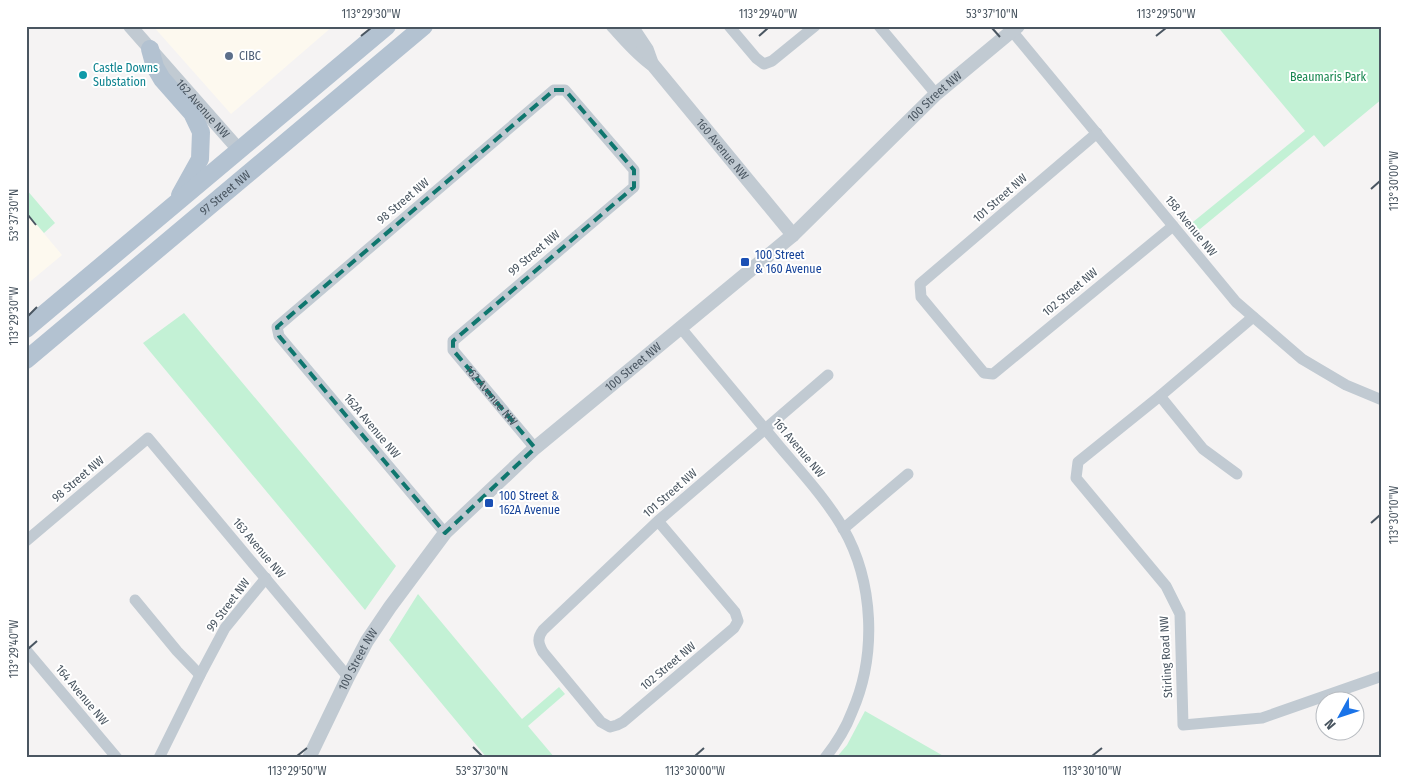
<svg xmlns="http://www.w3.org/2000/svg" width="1408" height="784" viewBox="0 0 1408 784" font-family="'Fira Sans Condensed',sans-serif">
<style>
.commercial{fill:#fdf9ef}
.green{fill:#c3f1d5}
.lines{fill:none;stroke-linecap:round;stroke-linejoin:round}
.minor{stroke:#c1cad2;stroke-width:11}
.tertiary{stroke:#c1cad2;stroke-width:14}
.primary{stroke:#b3c2d1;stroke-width:18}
.marked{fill:none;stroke:#0f766e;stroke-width:4;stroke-dasharray:10 6;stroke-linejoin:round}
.ticks{fill:none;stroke:#4a5661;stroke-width:2}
.service-dot{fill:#5c6f8a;stroke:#fff;stroke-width:2}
.culture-dot{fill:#0f9aa8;stroke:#fff;stroke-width:2}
.transit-dot{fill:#1a4fb4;stroke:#fff;stroke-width:2}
.labels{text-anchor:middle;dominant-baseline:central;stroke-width:4;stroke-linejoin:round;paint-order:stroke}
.service-label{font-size:12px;fill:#4e5e75;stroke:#fff;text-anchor:start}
.culture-label{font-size:12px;fill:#0d838f;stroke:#fff;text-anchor:start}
.park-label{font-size:12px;fill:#17864f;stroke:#fff}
.street-label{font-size:12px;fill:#4a5661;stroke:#fff}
.transit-label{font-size:12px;fill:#164399;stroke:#fff;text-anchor:start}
.neatline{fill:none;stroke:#4a5661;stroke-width:2}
.ticks-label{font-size:12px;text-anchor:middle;fill:#4a5661}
</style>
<rect width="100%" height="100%" fill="#f5f3f3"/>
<path class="commercial" d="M153,26h180l-102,88z
M26,212l36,43 -36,30z"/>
<path class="green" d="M1217,26h165v73l-58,48 -10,-12 -120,99 -6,-8 117,-95z
M26,189l29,34 -11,10 -18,-21z
M184,313l212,253 -31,44 -222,-267z
M418,594l104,125 37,-32 6,7 -37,32 27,32h-68l-98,-118z
M865,711l82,47h-111l11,-13z"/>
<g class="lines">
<g class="minor">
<path d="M729,26l27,32 8,6 8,-3 43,-35"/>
<path d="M879,26l57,68"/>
<path d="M1012,31l224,271 66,57 44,26 36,15"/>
<path d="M1097,133l-177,151 1,13 63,76 9,1 180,-148"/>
<path d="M1253,317l-93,79 -82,66 -2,16 90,108 14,28 3,111 79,-7 120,-42"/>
<path d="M680,327c33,40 67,80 100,120 22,26 46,52 63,81 31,54 34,127 9,184 -6,16 -16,32 -27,46"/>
<path d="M1160,396l43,53 34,25"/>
<path d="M658,521l77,91 3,9 -4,7 -111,94 -6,3 -7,2 -9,-5 -58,-70c-5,-9 -6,-14 0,-22l115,-109 170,-146"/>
<path d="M843,529l65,-55"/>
<path id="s1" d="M445,533l-166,-197 -2,-9 277,-237h11l69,80v17l-181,154v9l82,98"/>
<path d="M26,541l122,-103 200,239"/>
<path d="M135,600l42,51 23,24"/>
<path d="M26,650l91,108"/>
<path d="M159,758l41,-83 25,-47 41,-50"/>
</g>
<g class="tertiary">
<path id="s2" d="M130,26l110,125"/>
<path id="s3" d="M613,26c13,14 24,28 40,39l140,170"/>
<path d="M631,26l16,24 5,14"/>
<path id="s4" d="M309,758l39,-81 19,-36 23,-34 55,-74 90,-85 258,-213 143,-141 82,-68"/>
</g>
<g class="primary">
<path d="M150,49l5,18 7,12 30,34 9,19 -1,27 -20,36"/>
<path d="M26,329l361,-303"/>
<path id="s5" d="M26,360l398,-334"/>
</g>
</g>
<path class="marked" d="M554,90h11l69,80v17l-181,154v9l82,98 -90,85 -166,-197 -2,-9z"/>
<path class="ticks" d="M992,28l8,9M361,36l10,-8M759,36l9,-8M1156,36l10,-8M1371,189l9,-8M28,215l8,10M28,316l9,-9M1371,523l9,-8M28,649l9,-8M473,747l9,9M297,756l10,-8M695,756l9,-8M1092,756l10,-8"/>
<circle class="service-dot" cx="229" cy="56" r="5"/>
<circle class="culture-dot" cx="83" cy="75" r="5"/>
<g class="transit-dot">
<rect x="740" y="257" width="10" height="10" rx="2.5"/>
<rect x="484" y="498" width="10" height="10" rx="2.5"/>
</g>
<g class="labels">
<g class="service-label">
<text x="239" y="56">CIBC</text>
</g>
<g class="culture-label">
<text x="93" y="68">Castle Downs<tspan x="93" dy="14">Substation</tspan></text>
</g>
<g class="park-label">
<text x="1328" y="77">Beaumaris Park</text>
</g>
<g class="street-label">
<text stroke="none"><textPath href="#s4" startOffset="920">100 Street NW</textPath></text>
<text stroke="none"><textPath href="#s2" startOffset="110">162 Avenue NW</textPath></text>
<text stroke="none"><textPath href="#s3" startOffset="165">160 Avenue NW</textPath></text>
<text stroke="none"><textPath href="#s5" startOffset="260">97 Street NW</textPath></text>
<text transform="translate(1000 198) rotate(-41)">101 Street NW</text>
<text transform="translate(403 201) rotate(-40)">98 Street NW</text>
<text transform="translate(1191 226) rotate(51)">158 Avenue NW</text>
<text transform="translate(534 253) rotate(-40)">99 Street NW</text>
<text transform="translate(1070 292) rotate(-40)">102 Street NW</text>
<text stroke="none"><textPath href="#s4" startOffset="515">100 Street NW</textPath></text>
<text stroke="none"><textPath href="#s1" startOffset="1071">162 Avenue NW</textPath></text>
<text transform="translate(372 426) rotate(50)">162A Avenue NW</text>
<text transform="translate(799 448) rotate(50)">161 Avenue NW</text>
<text transform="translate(78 479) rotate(-40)">98 Street NW</text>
<text transform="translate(670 493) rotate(-41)">101 Street NW</text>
<text transform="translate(259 548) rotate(50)">163 Avenue NW</text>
<text transform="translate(228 605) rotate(-53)">99 Street NW</text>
<text transform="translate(1166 657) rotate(-93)">Stirling Road NW</text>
<text stroke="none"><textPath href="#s4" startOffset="110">100 Street NW</textPath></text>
<text transform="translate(668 666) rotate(-40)">102 Street NW</text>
<text transform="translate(82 695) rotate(50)">164 Avenue NW</text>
</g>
<g class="transit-label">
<text x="755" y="255">100 Street<tspan x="755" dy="14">&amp; 160 Avenue</tspan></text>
<text x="499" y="496">100 Street &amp;<tspan x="499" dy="14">162A Avenue</tspan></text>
</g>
</g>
<rect width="1408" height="784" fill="none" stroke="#ffffff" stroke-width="55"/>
<g transform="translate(1340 716) rotate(230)"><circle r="24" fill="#ffffff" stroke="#b7bbc0"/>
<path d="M0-4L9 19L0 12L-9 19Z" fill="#1a73e8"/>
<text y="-8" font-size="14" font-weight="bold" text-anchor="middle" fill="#4a5661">N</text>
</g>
<rect x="28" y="28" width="1352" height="728" class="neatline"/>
<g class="ticks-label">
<text x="371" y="18">113°29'30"W</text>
<text x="768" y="18">113°29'40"W</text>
<text x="992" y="18">53°37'10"N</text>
<text x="1166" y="18">113°29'50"W</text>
<text transform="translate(1394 181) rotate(-90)" y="4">113°30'00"W</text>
<text transform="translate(14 215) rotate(-90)" y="4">53°37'30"N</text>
<text transform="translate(14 316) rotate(-90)" y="4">113°29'30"W</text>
<text transform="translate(1394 515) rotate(-90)" y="4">113°30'10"W</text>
<text transform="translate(14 649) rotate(-90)" y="4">113°29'40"W</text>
<text x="297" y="775">113°29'50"W</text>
<text x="482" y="775">53°37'30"N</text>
<text x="695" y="775">113°30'00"W</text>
<text x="1092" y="775">113°30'10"W</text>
</g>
</svg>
